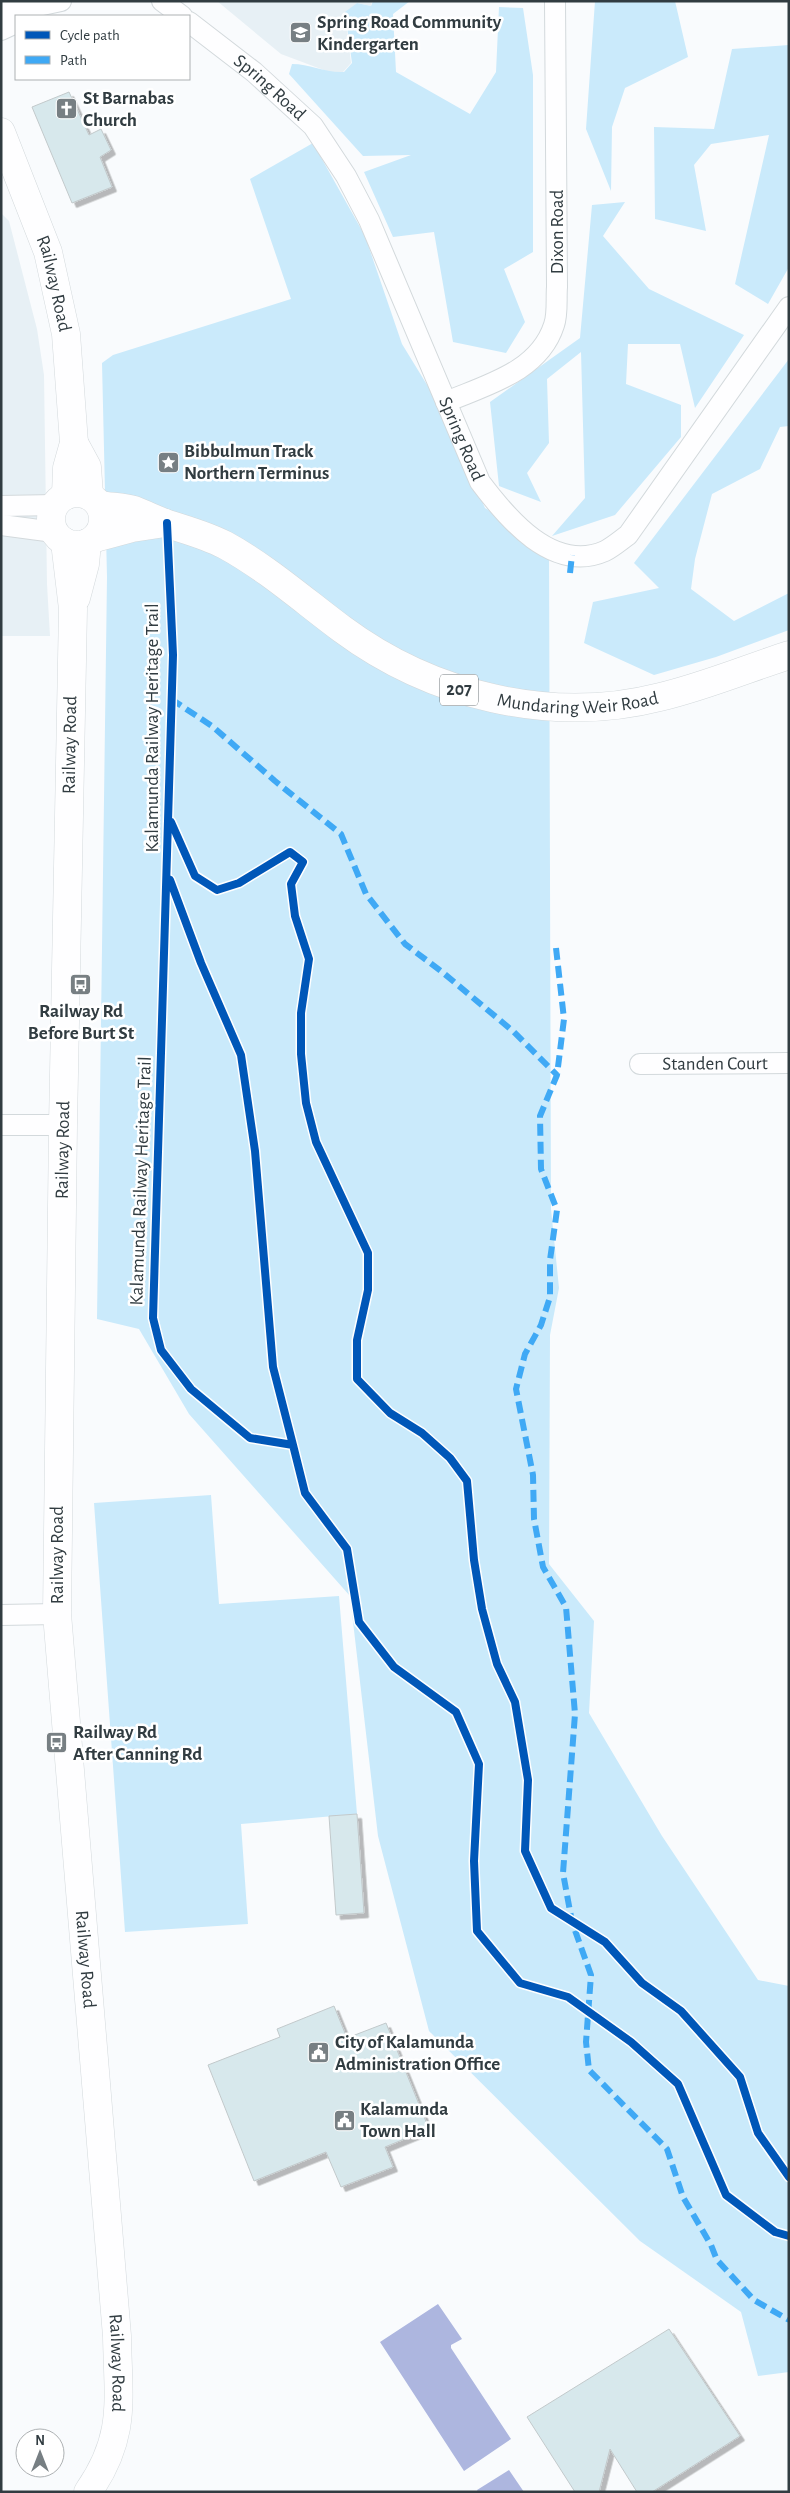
<svg xmlns="http://www.w3.org/2000/svg" width="790" height="2493" viewBox="0 0 790 2493" font-family="'Alegreya Sans',sans-serif">
<style>
.built{fill:#e7f0f5}
.green{fill:#caeafb}
.water{fill:#adb6df}
.building{fill:#d7e8ec;stroke:#c2c9cb;filter:url(#shadow)}
.lines{fill:none;stroke-linecap:round;stroke-linejoin:round}
.street-casing{stroke:#d3d9dc;stroke-width:22}
.secondary-casing{stroke:#d3d9dc;stroke-width:29}
.primary-casing{stroke:#d3d9dc;stroke-width:29}
.street{stroke:#fefeff;stroke-width:20}
.secondary{stroke:#fefeff;stroke-width:28}
.primary{stroke:#fefeff;stroke-width:28}
.quiet{stroke:#3fa9f5;stroke-width:6;stroke-dasharray:12 6;stroke-linecap:butt}
.cycleway-casing{stroke:#fff;stroke-width:11}
.cycleway{stroke:#0057b8;stroke-width:8}
.labels{text-anchor:middle;dominant-baseline:central;stroke-width:5;stroke-linejoin:round;paint-order:stroke}
.shield{fill:#fff;stroke:#6f767a;stroke-width:1}
.shield-label{font-size:18px;font-weight:bold;fill:#313c41}
.poi-label{font-size:19px;font-weight:bold;fill:#313c41;stroke:#fff;text-anchor:start}
.street-label{font-size:19px;fill:#313c41;stroke:#fff}
</style>
<defs>
<filter id="shadow"><feDropShadow dx="4.5" dy="4.5" stdDeviation="0" flood-color="#0004"/></filter>
</defs>
<rect width="100%" height="100%" fill="#f9fbfd"/>
<path class="built" d="M217,1h155l-1,5 -14,-3 -12,10 6,50 -8,9h-14l-48,-18z
M1,213l8,8 28,108 7,46 3,209 3,52h-49z"/>
<path class="green" d="M373,1h37l-17,13 3,58 74,42 26,-42 3,-65 24,1 10,67v177l-29,17 21,53 -19,31 -53,-11 -19,-110 -41,5 -29,-65 47,-17 -48,1 -74,-82 3,-10c18,0 33,9 52,8l8,-9 -7,-51 12,-9 14,3z
M595,1h80l13,56 -63,31 -13,39 -1,64 -25,-62z
M789,45v222l-21,37 -33,-20 34,-149 -58,9 -17,21 12,66 -51,-12 -1,-92 60,2 18,-80z
M313,143l52,93 37,108 38,62 45,102 64,38 2,663 8,79 -9,47 -1,229 45,57 -5,92 73,123 96,144 31,6v386l-31,4 -17,-64 -101,-71 -211,-210 -51,-195 -28,-240 -161,-182 -50,-85 -42,-10 10,-742 -5,-214 11,-8 178,-56 -41,-120z
M625,202l-22,34 46,53 95,46 -49,73 -15,-64h-52l-2,40 55,21v32l-66,78 -63,21 33,-38 -4,-146 -34,27 2,64 -22,30 14,29 -42,-16 -9,-84 90,-64 12,-133z
M789,359v67l-9,1 -20,42 -48,25 -17,65 -4,30 43,32 55,-28v37l-73,27 -62,18 -70,-32 9,-41 66,-14 -25,-25z
M211,1495l8,109 120,-8 18,218 -116,10 7,100 -123,8 -31,-429z"/>
<path class="water" d="M438,2304l24,35 -11,6v3l60,91 -47,32 -84,-129z
M509,2470l15,22h-46l-1,-2z"/>
<path class="building" d="M69,92l20,43 12,-6 10,21 -11,7 12,30 -40,16 -40,-96z
M357,1814l7,99 -28,2 -7,-99z
M334,2006l13,32 39,-15 43,106 -44,18 8,20 -52,20 -15,-35 -72,29 -46,-116 72,-28 -3,-8z
M669,2329l71,107 -88,56h-15l-27,-43 -11,43h-24l-48,-75z"/>
<g class="lines">
<defs>
<g id="street">
<path d="M162,1l20,15"/>
<path d="M1,9l9,-3 23,1 28,-6"/>
<path id="s1" d="M189,22l65,50 59,54 33,50 23,44 111,262c27,36 73,92 125,69 8,-4 16,-11 23,-16l161,-228"/>
<path d="M1,30l15,-7"/>
<path d="M446,402c40,-17 93,-30 108,-77 4,-11 2,-26 3,-38l-2,-286"/>
<path d="M1,506l54,-1"/>
<path d="M1,525l53,7"/>
<path id="s2" d="M640,1064l149,-1"/>
<path d="M1,1125h62"/>
<path d="M1,1615l56,-1"/>
</g>
<g id="secondary">
<path id="s3" d="M1,132l47,120 18,82 8,109 -7,25 -1,27"/>
<path d="M74,443l13,24 2,28"/>
<path id="s4" d="M65,542l8,67 -10,516 -6,489 60,722c1,64 10,100 -29,156"/>
<path d="M76,598l9,-34 2,-21"/>
</g>
<g id="primary">
<circle cx="77" cy="519" r="26"/>
<path id="s5" d="M100,505c11,2 23,2 34,5 10,4 21,9 31,13 21,7 41,12 60,22 42,23 78,55 117,84 89,66 208,96 318,68 43,-10 86,-28 129,-42"/>
<path d="M95,538l37,-10 33,-5"/>
</g>
</defs>
<use href="#street" class="street-casing"/>
<use href="#secondary" class="secondary-casing"/>
<use href="#primary" class="primary-casing"/>
<use href="#street" class="street"/>
<use href="#secondary" class="secondary"/>
<use href="#primary" class="primary"/>
<path class="quiet" d="M570,573l2,-18
M171,699l41,27 63,55 66,53 25,60 39,50 36,27 73,61 43,43
M556,948l8,71 -7,56 -17,41 1,53 16,41 -7,50v37l-9,28 -16,29 -9,35 17,86 1,44 9,48 23,40 9,107 -12,159 9,49 19,53 -5,67 3,28 78,79 16,48 28,48 6,15 37,40 35,20"/>
<defs>
<path id="cycleway" d="M167,523l6,132 -20,663 8,32 30,39 59,49 43,7 12,48 42,56 12,73 35,45 62,45 23,52 -5,97 3,70 43,52 48,14 63,45 47,42 48,111 49,37 14,4
M171,822l24,54 22,14 22,-7 51,-31 13,10 -12,22 4,32 14,43 -8,54v41l5,49 10,39 52,111v37l-11,50v39l33,34 32,20 28,25 17,23 7,79 8,49 15,55 18,38 13,78 -3,71 26,57 54,34 37,41 39,28 59,66 18,56 31,44
M170,880l31,83 40,92 14,96 18,216 20,78"/>
</defs>
<use href="#cycleway" class="cycleway-casing"/>
<use href="#cycleway" class="cycleway"/>
</g>
<defs>
<symbol id="school-square" viewBox="-11 -11 22 22"><rect x="-9" y="-9" width="18" height="18" rx="4" fill="#777f83" stroke="#fff"/><path d="M0-5L7-2L0 1L-7-2ZM-4 1L0 2.5L4 1V4Q0 6-4 4Z" fill="#fff"/></symbol>
<symbol id="church-square" viewBox="-11 -11 22 22"><rect x="-9" y="-9" width="18" height="18" rx="4" fill="#777f83" stroke="#fff"/><path d="M-1.2-6h2.4v3.5h3.3v2.4h-3.3V6h-2.4V-.1h-3.3v-2.4h3.3Z" fill="#fff"/></symbol>
<symbol id="sight-square" viewBox="-11 -11 22 22"><rect x="-9" y="-9" width="18" height="18" rx="4" fill="#777f83" stroke="#fff"/><path d="M0-6L1.8-2.2L6-1.7L2.9 1.2L3.7 5.4L0 3.3L-3.7 5.4L-2.9 1.2L-6-1.7L-1.8-2.2Z" fill="#fff"/></symbol>
<symbol id="bus-square" viewBox="-11 -11 22 22"><rect x="-9" y="-9" width="18" height="18" rx="4" fill="#777f83" stroke="#fff"/><path d="M-5-6H5V4H4V6H2V4H-2V6H-4V4H-5ZM-3.5-4V0h7V-4ZM-3.5 1.2v1.5H-2V1.2ZM2 1.2v1.5H3.5V1.2Z" fill="#fff"/></symbol>
<symbol id="civic-square" viewBox="-11 -11 22 22"><rect x="-9" y="-9" width="18" height="18" rx="4" fill="#777f83" stroke="#fff"/><path d="M-.6-6.5H3V-4.5H.6V-3L4-1V1h2V6H-6V1h2V-1L-.6-3ZM-1.2 2.5V6h2.4V2.5Z" fill="#fff"/></symbol>
</defs>
<g fill-rule="evenodd">
<use href="#school-square" x="288" y="20" width="25" height="25"/>
<use href="#church-square" x="54" y="96" width="25" height="25"/>
<use href="#sight-square" x="156" y="450" width="25" height="25"/>
<use href="#bus-square" x="68" y="972" width="25" height="25"/>
<use href="#bus-square" x="44" y="1730" width="25" height="25"/>
<use href="#civic-square" x="306" y="2040" width="25" height="25"/>
<use href="#civic-square" x="332" y="2108" width="25" height="25"/>
</g>
<g class="labels">
<rect class="shield" x="440" y="674.5" width="38" height="31" rx="4"/>
<g class="shield-label">
<text x="459" y="690">207</text>
</g>
<g class="poi-label">
<text x="317" y="22">Spring Road Community<tspan x="317" dy="22">Kindergarten</tspan></text>
<text x="83" y="98">St Barnabas<tspan x="83" dy="22">Church</tspan></text>
<text x="184" y="451">Bibbulmun Track<tspan x="184" dy="22">Northern Terminus</tspan></text>
<text x="81" y="1011" text-anchor="middle">Railway Rd<tspan x="81" dy="22">Before Burt St</tspan></text>
<text x="73" y="1732">Railway Rd<tspan x="73" dy="22">After Canning Rd</tspan></text>
<text x="335" y="2042">City of Kalamunda<tspan x="335" dy="22">Administration Office</tspan></text>
<text x="360" y="2109">Kalamunda<tspan x="360" dy="22">Town Hall</tspan></text>
</g>
<g class="street-label">
<text stroke="none"><textPath href="#s1" startOffset="104">Spring Road</textPath></text>
<text transform="translate(557 232) rotate(-90)">Dixon Road</text>
<text stroke="none"><textPath href="#s3" startOffset="161">Railway Road</textPath></text>
<text stroke="none"><textPath href="#s1" startOffset="509">Spring Road</textPath></text>
<text stroke="none"><textPath href="#s5" startOffset="529">Mundaring Weir Road</textPath></text>
<text transform="translate(152 728) rotate(-90)">Kalamunda Railway Heritage Trail</text>
<text transform="translate(70 745) rotate(-89)">Railway Road</text>
<text stroke="none"><textPath href="#s2" startOffset="75">Standen Court</textPath></text>
<text transform="translate(63 1150) rotate(-89)">Railway Road</text>
<text transform="translate(141 1181) rotate(-88)">Kalamunda Railway Heritage Trail</text>
<text transform="translate(57 1555) rotate(-90)">Railway Road</text>
<text stroke="none"><textPath href="#s4" startOffset="1419">Railway Road</textPath></text>
<text stroke="none"><textPath href="#s4" startOffset="1824">Railway Road</textPath></text>
</g>
</g>
<rect width="790" height="2493" fill="none" stroke="#313c41" stroke-width="5"/>
<rect x="15" y="15" width="175" height="65" fill="#ffffff" stroke="#adb1b3"/>
<rect x="25" y="31" width="25" height="8" fill="#0057b8" stroke="#adb1b3"/>
<text x="60" y="40" font-size="15" fill="#313c41">Cycle path</text>
<rect x="25" y="56" width="25" height="8" fill="#3fa9f5" stroke="#adb1b3"/>
<text x="60" y="65" font-size="15" fill="#313c41">Path</text>
<g transform="translate(40 2453)"><circle r="24" fill="#ffffff" stroke="#adb1b3"/>
<path d="M0-4L9 19L0 12L-9 19Z" fill="#777f83"/>
<text y="-8" font-size="14" font-weight="bold" text-anchor="middle" fill="#313c41">N</text>
</g>
</svg>
